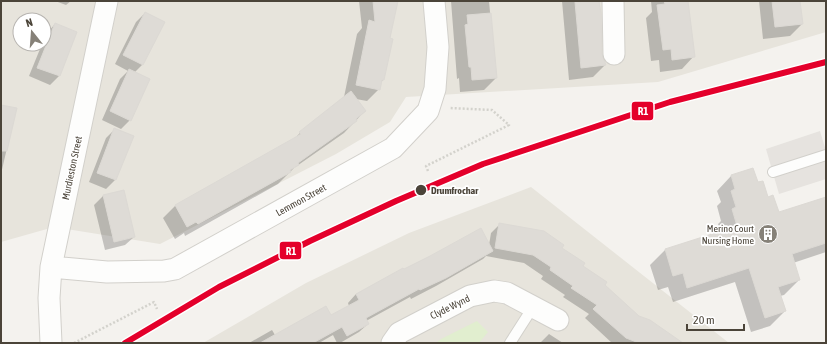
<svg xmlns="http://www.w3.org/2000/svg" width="827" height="344" viewBox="0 0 827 344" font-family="'Asap Condensed',sans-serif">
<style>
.residential{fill:#e7e4dc;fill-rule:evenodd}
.green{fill:#e1eecf}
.parking{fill:#e6e3df}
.shadow{fill:#0003}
.building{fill:#dedbd6;stroke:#dcd9d4}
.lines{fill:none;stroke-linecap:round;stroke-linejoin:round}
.service-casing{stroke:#d2d0cb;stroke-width:12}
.minor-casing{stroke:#d2d0cb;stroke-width:23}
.path{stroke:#d3d2cc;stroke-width:2.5;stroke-dasharray:2 2;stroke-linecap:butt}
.service{stroke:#fdfdfc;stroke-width:10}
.minor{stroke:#fdfdfc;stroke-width:21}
.rail-1-casing{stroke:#fff;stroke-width:9}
.rail-1{stroke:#e4002b;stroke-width:6}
.stop-dot{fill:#4b4439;stroke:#fff;stroke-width:1.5}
.labels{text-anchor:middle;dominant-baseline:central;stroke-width:3.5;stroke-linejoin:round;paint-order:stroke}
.street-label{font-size:10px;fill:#4b4439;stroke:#fff}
.stop-label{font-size:10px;font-weight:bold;fill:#4b4439;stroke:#fff;text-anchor:start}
.poi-label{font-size:10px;fill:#4b4439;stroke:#fff;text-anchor:end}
.line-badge{stroke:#fff;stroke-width:1.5}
.badge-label{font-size:11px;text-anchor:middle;font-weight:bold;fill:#fff}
</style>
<rect width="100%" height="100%" fill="#f4f2ee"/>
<path class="residential" d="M1,1h825v31l-168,50 -252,15 -16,25 -54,32 -176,90 -106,-17 -53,15zM20,20h24v24h-24z
M531,187l198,156h-526l103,-60 103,-50z"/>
<path class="green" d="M477,321l11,11 -9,11h-43l5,-4z"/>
<path class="parking" d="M820,131l6,20v28l-47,15 -13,-45z"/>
<path class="shadow" d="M55,1h16l-5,4z
M359,1h37l-13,79 -3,3 -1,6 -12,12 -11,-2 9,12 -21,22 -50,35 -16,16 -93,52 -1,-3 -9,6 -12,-21 12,-12 117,-65 8,-8 44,-36 13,-63 5,-6z
M451,1h38l7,77 -12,12 -24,2 -1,-14 -2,1z
M562,1h37l2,53 4,11 -12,12 -24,3z
M651,1h36l7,55 -12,13 -22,3 -1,-12 -8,1 -5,-43 6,-6z
M759,1h40l3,23 -12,12 -27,3z
M145,13l19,9 -22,43 -8,8 -4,47 -9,9 -19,-9 18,-41 8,-8 -13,-7 21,-42z
M55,24l21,9 -17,43 -9,9 -21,-9 13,-32h2v-4l3,-7z
M1,106l15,3 -15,65z
M115,129l17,7 -17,44 -9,9 -17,-7 17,-44z
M752,169l5,15 21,30 48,-16v54l-33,11 6,17 -15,15 -4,1 5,15 -15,15 -19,6 -16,-50 -62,20 -5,-15 -10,3 -8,-25 15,-15 55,-18 -2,-8 3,-3 -4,-15 4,-4 -4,-11 14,-15z
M123,191l11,46 -9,8 -20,5 -11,-45 9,-9z
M500,224l61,24 77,69 44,26h-70l-27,-25 4,-4 -26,-17 2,-2 -24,-16 2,-3 -19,-13 -38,-7 -3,3 -47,27 -25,13 -1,-2 -44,24 2,3 -9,8 -19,11h-3l-4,-8 -14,8h-70l23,-13 3,5 55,-18 19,-11 -1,-3 8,-9 48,-23 85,-26 2,-12z
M549,334l14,9h-23z"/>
<path class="building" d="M373,1h25l-8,37 3,1 -9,41h-2l-2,10 -24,-5 13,-65 6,2z
M588,1h11l2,12 1,41 4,11 -25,3 -6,-66z
M664,1h24l7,56 -23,3 -1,-11 -8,1 -6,-45 8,-1z
M772,1h28l3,23 -28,3z
M145,12l20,10 -22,43 -20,-10z
M491,13l6,65 -25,2 -1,-13h-2l-4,-42 3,-1 -1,-9z
M55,23l22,9 -17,44 -23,-8z
M129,69l21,10 -19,42 -21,-10z
M351,91l15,20 -10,8 1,2 -59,42 1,2 -9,5 1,2 -93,52 -2,-2 -9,5 -12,-22 126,-71 -2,-2z
M1,105l16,3 -10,43h-6z
M114,128l20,8 -18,44 -19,-7z
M753,168l5,14 5,-1 5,16 5,-2 6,17 47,-15v46l-34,11 8,26 -22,7 8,24 -21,7 -16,-50 -62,20 -4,-15 -10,3 -8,-27 72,-23 -5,-17 4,-2 -5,-16 4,-2 -4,-14z
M124,190l11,47 -21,5 -11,-47z
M499,223l45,8 20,14 -2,3 23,15 -2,3 24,16 -2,3 34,31 11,4 33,23h-44l-13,-5 -33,-29 4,-4 -26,-17 2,-2 -23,-16 1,-3 -18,-12 -38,-7z
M481,228l12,23 -47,27 -26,12 -1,-1 -53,29 3,6 -22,12 -5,-9 -29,16h-53l66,-37 5,9 28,-15 -3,-6 47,-26 1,1 26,-13z"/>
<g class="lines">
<defs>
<path id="service" d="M773,172l53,-17
M510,343l23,-36"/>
<path id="minor" d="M613,1l1,53
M51,267l56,5 57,-1 11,-2 218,-121 35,-37 7,-22 3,-42 -4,-46
M51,343l-2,-45 2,-31 56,-266
M392,343l7,-10 71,-37 24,-5 13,2 51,27"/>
</defs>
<use href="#service" class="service-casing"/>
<use href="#minor" class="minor-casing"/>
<path class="path" d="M428,171l-2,-5 83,-41 -17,-15 -42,-2
M74,343l80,-41 3,7"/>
<use href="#service" class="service"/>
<use href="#minor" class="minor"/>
<defs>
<path id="rail-1" d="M125,343l94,-56 91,-46 86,-40 87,-37 187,-62 156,-40"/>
</defs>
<use href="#rail-1" class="rail-1-casing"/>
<use href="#rail-1" class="rail-1"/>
</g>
<defs>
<symbol id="building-disc" viewBox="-11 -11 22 22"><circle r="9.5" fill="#868178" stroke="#fff"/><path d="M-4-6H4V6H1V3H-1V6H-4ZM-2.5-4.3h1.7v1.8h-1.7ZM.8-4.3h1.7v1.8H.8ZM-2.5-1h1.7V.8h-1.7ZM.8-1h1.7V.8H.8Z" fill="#fff"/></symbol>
</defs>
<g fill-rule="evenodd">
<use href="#building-disc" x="757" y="223" width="22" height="22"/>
</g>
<circle class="stop-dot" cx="421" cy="190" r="6"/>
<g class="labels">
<g class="street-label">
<text transform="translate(72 168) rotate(-78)">Murdieston Street</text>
<text transform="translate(301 200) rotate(-29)">Lemmon Street</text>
<text transform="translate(450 307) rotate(-26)">Clyde Wynd</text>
</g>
<g class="stop-label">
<text x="431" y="190">Drumfrochar</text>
</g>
<g class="poi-label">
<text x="754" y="228">Merino Court<tspan x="754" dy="12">Nursing Home</tspan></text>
</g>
</g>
<g class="line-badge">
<rect x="631" y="101" width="23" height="20" rx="4" fill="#e4002b"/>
<rect x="279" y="241" width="23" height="19" rx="4" fill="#e4002b"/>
</g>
<g class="badge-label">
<text x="643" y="115">R1</text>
<text x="291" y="255">R1</text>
</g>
<rect width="827" height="344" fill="none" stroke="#4b4439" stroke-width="4"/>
<g transform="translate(32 32) rotate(343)"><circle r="19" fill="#ffffff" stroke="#b7b4b0"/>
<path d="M0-3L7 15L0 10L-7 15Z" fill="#868178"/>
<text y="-6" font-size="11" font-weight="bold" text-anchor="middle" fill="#4b4439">N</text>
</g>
<path d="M687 324v6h57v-6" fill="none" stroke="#4b4439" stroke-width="2"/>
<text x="693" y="324" font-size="12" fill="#4b4439" stroke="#ffffff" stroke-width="3" paint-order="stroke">20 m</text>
</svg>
